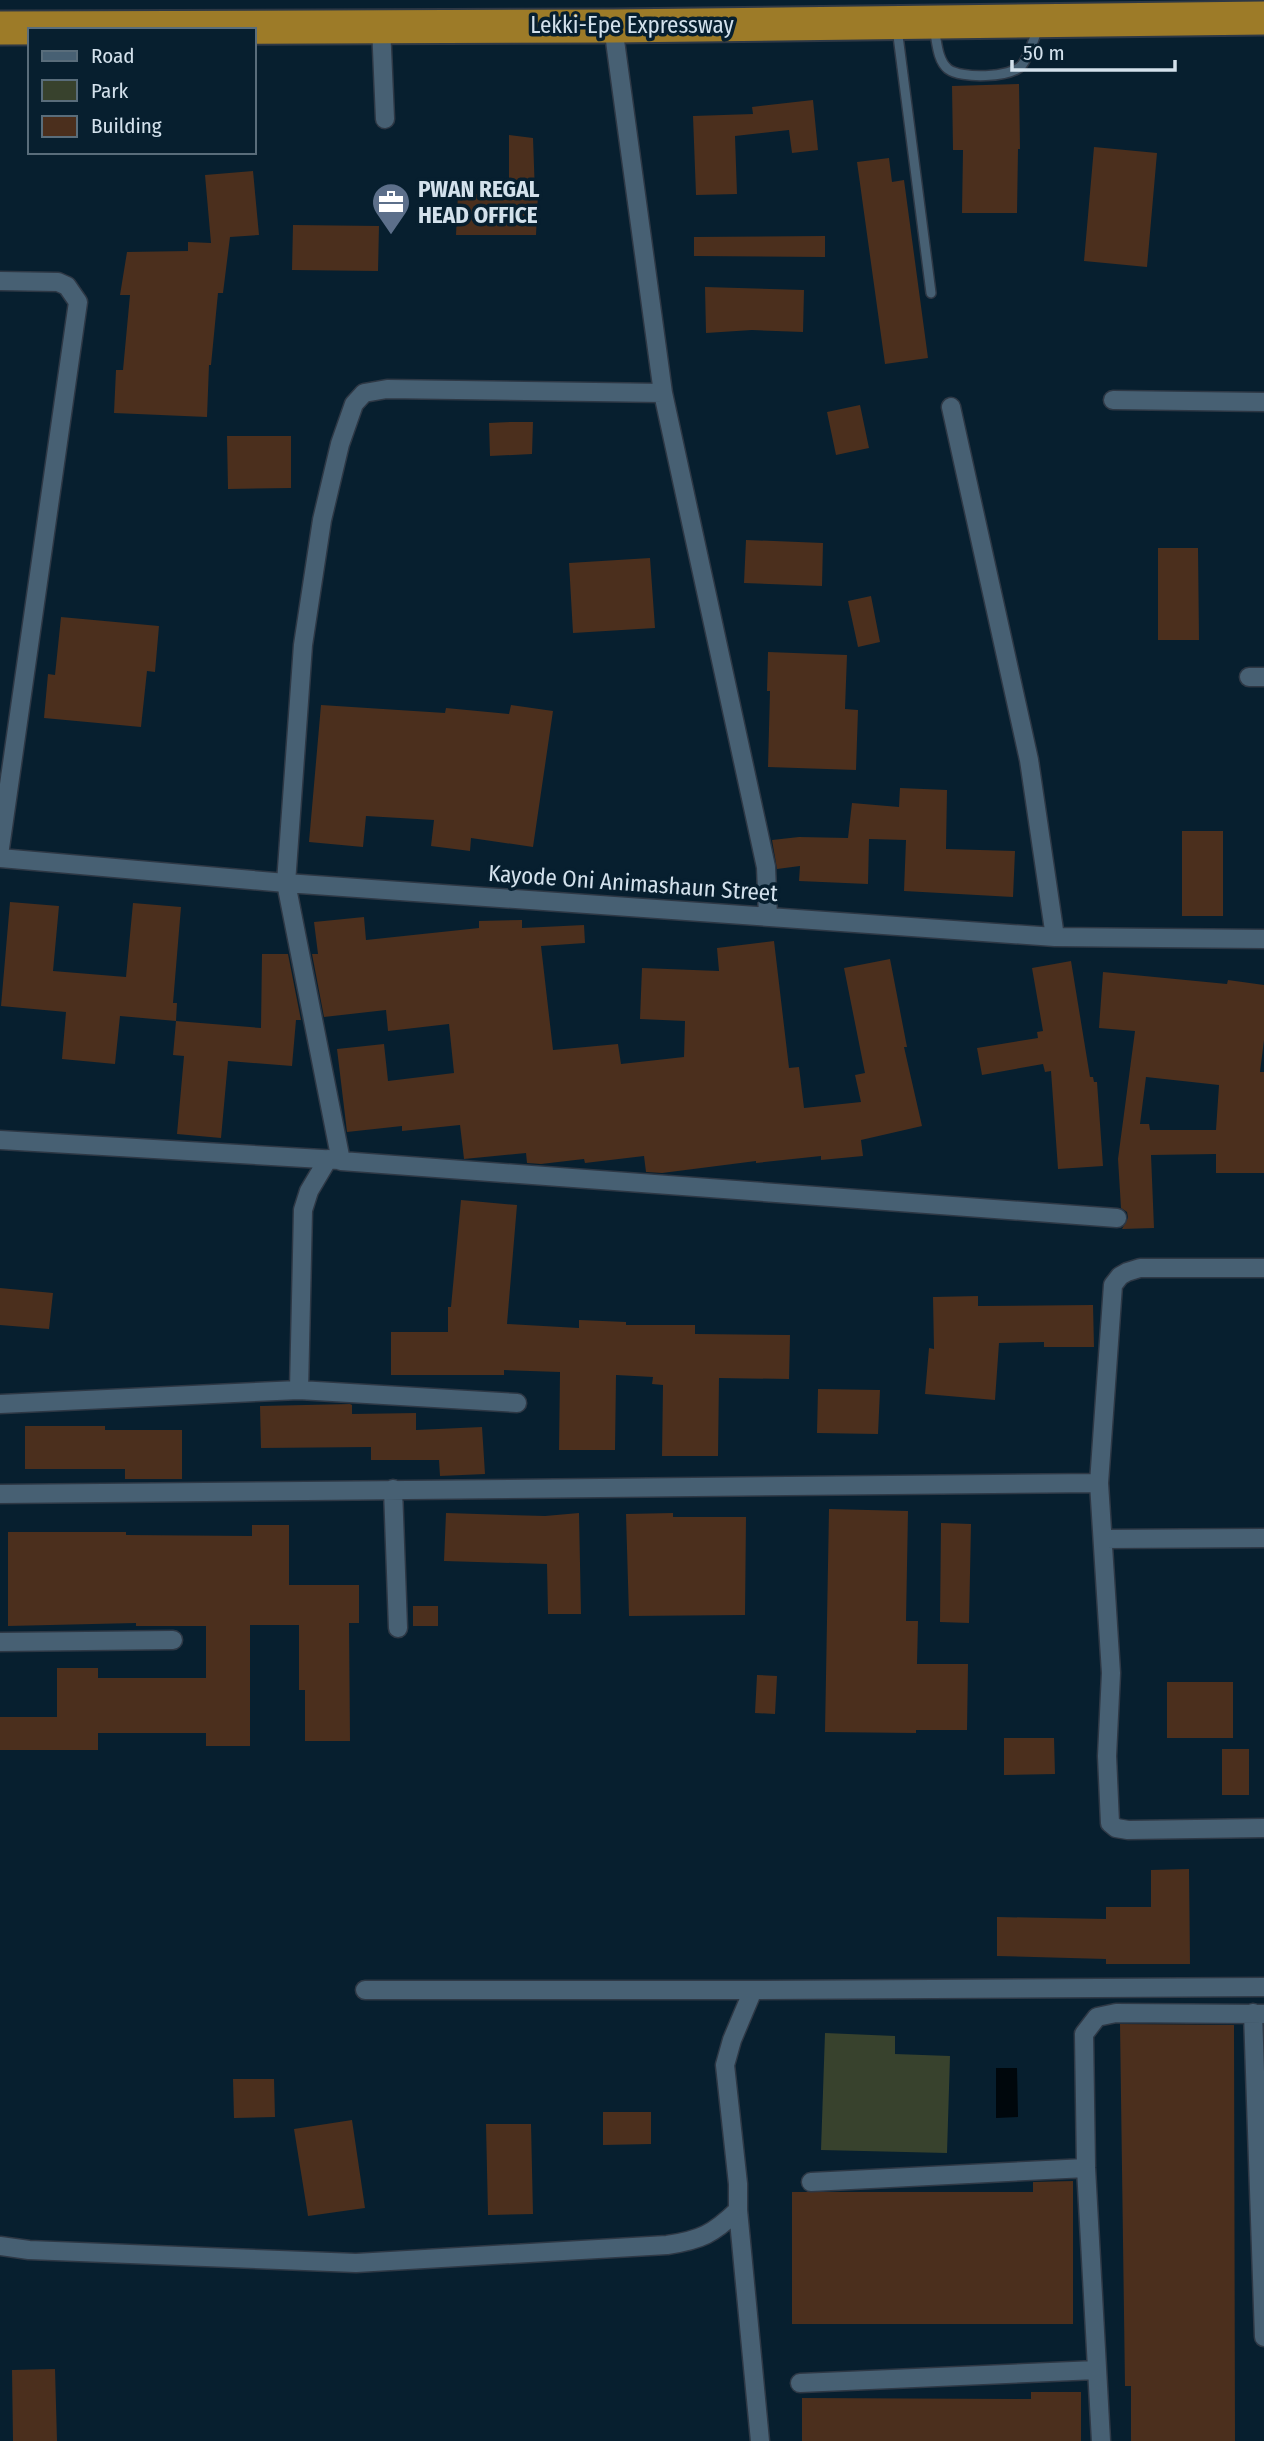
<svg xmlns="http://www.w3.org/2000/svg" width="1264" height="2441" viewBox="0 0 1264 2441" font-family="'Fira Sans Condensed',sans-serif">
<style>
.green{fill:#38422d}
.water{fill:#00070c}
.building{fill:#4b2f1d;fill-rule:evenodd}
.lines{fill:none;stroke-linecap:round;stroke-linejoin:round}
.lane-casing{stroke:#2e3845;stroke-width:12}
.street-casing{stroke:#2e3845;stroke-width:21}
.highway-casing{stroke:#2e3845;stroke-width:37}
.lane{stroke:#476073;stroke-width:9}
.street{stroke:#476073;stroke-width:18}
.highway{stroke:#9d7b28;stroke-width:33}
.labels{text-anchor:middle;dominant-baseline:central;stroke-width:7;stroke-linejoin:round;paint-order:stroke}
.street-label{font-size:23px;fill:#d3e1ec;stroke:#071f2f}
.poi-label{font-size:23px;font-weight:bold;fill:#d3e1ec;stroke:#071f2f;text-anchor:start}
</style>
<rect width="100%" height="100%" fill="#071f2f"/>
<path class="green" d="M825,2033l70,3v18l55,2 -3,97 -126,-3z"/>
<path class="water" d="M996,2068h21l1,49 -22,1z"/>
<path class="building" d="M1019,84l1,65h-2l-1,64h-55l1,-63h-10l-1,-64z
M813,100l5,50 -26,3 -3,-23 -54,6 2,58 -41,1 -3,-79 60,-2 -1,-7z
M509,135l24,3 2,56h3l-2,41h-80l2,-41h51z
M1094,147l63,6 -10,114 -63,-6z
M889,158l3,24 12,-2 24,178 -43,6 -28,-202z
M253,171l6,64 -29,2 -7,56h-5l-7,72h-2l-2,52 -93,-4 2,-43h7l7,-75h-10l7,-43 61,-1v-9l23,1 -6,-68z
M293,225l86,1 -1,45 -86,-1z
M825,236v21l-131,-1v-19z
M705,287l99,3 -1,42 -51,-2 -46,3z
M860,405l9,43 -33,7 -9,-43z
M510,422h23l-1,32 -42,2 -1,-33z
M227,436h64v52l-63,1z
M746,540l77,3 -1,43 -78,-3z
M1158,548h40l1,92h-41z
M650,558l5,70 -82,5 -4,-70z
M871,596l9,46 -22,5 -10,-46z
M61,617l98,9 -4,46 -8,-1 -6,56 -97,-9 4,-44 7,1z
M768,652l79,3 -2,54 13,1 -2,60 -88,-3 2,-76h-3z
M321,705l124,8 1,-5 63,6 2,-9 42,6 -20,136 -62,-9 -1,13 -39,-5 3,-26 -68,-4 -3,31 -54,-5z
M900,788l47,2 -1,59 69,2 -2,46 -109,-6 2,-51 -37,-1 -1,45 -69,-3 1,-15 -23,3 -5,-29 27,-3 49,1 4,-35 47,4z
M1182,831h41v85h-41z
M10,902l49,4 -6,65 73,6 7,-74 48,4 -8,96h4l-1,18 -56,-5 -5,48 -53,-5 4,-47 -65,-6z
M364,917l2,23 113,-12v-7l43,-1v8l62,-3 1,18 -44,3 12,104 65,-6 3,20 63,-7 1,-36 -45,-2 2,-51 77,3 -2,-23 57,-7 15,127 10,-1 5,41 57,-6 -6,-27 10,-2 -21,-105 46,-9 17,88h-3l18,79 -61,14 2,16 -42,4v-4l-65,7v-2l-94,12 -16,-1 -2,-16 -59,7 -1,-4 -43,5 -14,-1 -1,-10 -62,6 -4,-34 -58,6v-5l-55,6 -10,-83 47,-5 4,37 66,-8 -5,-49 -61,7 -2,-21 -62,7 -12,-63h6l-4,-32z
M262,954h26l13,66h-5l-4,46 -64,-5 -7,77 -44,-4 7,-78 -11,-1 3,-34 85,7z
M1071,961l19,116h3l1,5h3l6,84 -45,3 -7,-98 -6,1 -2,-8 -61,11 -5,-27 61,-10 -1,-6 6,-1 -11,-63z
M1103,972l124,12 1,-4 36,5v55l-4,32h4v101h-48v-19l-65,1 3,73 -32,1 6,-11 -1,-6 -6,-4 -3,-49 17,-128 -36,-3zM1146,1077l73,8 -3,45h-66l-1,-6h-9z
M461,1200l56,5 -10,119 72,4v-8l47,2v3h69v9l95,1 -1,44 -70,-1 -1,78h-56l1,-71 -11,-1 1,-7 -37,-2 -1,75h-56l1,-78 -56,-2v5h-113v-43h57v-25h3z
M0,1288l53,5 -4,36 -49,-4z
M978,1296v10l115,-1 1,42h-50v-5l-45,1 -4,57 -70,-6 4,-46 5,1 -1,-52z
M818,1389l62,1 -2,44 -61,-1z
M350,1404l2,1v9l64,-1v17l66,-3 3,47 -45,2 -1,-16h-68v-13l-110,1 -1,-42z
M25,1426h80v4h77v49h-57v-10h-100z
M829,1509l79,2 -2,110h12l-1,43h51l-1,66h-51v3l-91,-1z
M446,1513l99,3 34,-3 2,101h-33l-1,-50 -103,-3z
M673,1513v4h73l-1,98 -116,1 -3,-102z
M941,1523l30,1 -2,99 -29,-1z
M252,1525h37v60h70v38h-10l1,118h-45v-51h-6v-65h-49v121h-44v-13h-108v17h-98v-33h57v-49h41v10h108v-52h-70v-3l-128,3v-94h118v3l126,1z
M413,1606h25v20h-25z
M757,1675l20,1 -2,38 -20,-1z
M1167,1682h66v56h-66z
M1004,1738h50l1,36 -51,1z
M1222,1749h27v46h-27z
M1189,1869l1,95h-84v-5l-109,-3v-39l109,2v-12h45v-37z
M1120,2024l114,1 1,416h-104v-55h-6z
M233,2079h41l1,38 -41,1z
M603,2112h48v32l-48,1z
M352,2120l13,88 -57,8 -14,-87z
M486,2124h45l2,90 -45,1z
M1073,2181v143h-281v-132h241v-10z
M55,2369l2,72h-44l-1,-71z
M1031,2392h50v49h-279v-43l229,1z"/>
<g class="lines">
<defs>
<path id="lane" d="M897,28l34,265
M934,28c3,13 3,32 14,41 13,10 63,9 74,-4 7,-9 11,-25 16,-36"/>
<path id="street" d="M381,26l4,93
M613,26l50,367 103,474 2,49
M0,281l58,1 9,4 11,16 -78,546
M663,393l-276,-4 -23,4 -10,11 -14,40 -18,76 -19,125 -17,238 55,278 776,57
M1113,400l151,2
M951,407l78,353 26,177
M1249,677h15
M0,858l286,25 769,54 209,2
M0,1140l339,20
M328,1159l-19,32 -6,19 -4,180 218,13
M1264,1268h-124l-13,4 -7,4 -7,9 -14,198 12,190 -4,83 3,67 6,5 12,2 136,-2
M0,1404l299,-14
M393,1489l5,139
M0,1494l1099,-11
M1103,1539l161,-1
M0,1642l173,-2
M365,1990h388l511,-3
M1253,2013l11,324
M811,2182l275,-14
M738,2210l22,231
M0,2246l29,4 327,13 311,-18c34,-5 46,-11 71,-35v-26l-13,-119 7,-25 21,-50
M800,2383l296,-13
M1101,2441l-15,-273 -2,-134 13,-17 19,-4 148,1"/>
<path id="highway" d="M0,28l613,-2 651,-8"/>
</defs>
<use href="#lane" class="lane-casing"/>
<use href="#street" class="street-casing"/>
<use href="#highway" class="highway-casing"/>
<use href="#lane" class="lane"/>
<use href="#street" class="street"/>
<use href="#highway" class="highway"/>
</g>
<defs>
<symbol id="office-pin" viewBox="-11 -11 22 30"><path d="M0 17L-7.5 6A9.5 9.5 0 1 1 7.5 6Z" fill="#5c6f8a" stroke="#071f2f"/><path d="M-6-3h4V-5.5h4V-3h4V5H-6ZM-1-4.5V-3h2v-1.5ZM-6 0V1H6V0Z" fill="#fff"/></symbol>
</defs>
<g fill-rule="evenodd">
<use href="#office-pin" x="369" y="180" width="44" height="60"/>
</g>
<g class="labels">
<g class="street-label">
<text x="632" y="25">Lekki-Epe Expressway</text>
<text transform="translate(633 883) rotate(4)">Kayode Oni Animashaun Street</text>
</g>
<g class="poi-label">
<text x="418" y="189">PWAN REGAL<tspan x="418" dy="26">HEAD OFFICE</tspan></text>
</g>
</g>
<rect x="28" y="28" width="228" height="126" fill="#071f2f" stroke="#596d7b" stroke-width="2"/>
<rect x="42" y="51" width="35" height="10" fill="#476073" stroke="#596d7b" stroke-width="2"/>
<text x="91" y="63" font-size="21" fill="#d3e1ec">Road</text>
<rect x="42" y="80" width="35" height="21" fill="#38422d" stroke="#596d7b" stroke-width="2"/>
<text x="91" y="98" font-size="21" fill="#d3e1ec">Park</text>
<rect x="42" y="116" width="35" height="21" fill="#4b2f1d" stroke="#596d7b" stroke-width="2"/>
<text x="91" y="133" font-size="21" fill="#d3e1ec">Building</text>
<path d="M1012 60v10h163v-10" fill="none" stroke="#d3e1ec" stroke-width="3.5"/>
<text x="1023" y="60" font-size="21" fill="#d3e1ec" stroke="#071f2f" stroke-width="5" paint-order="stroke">50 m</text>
</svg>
